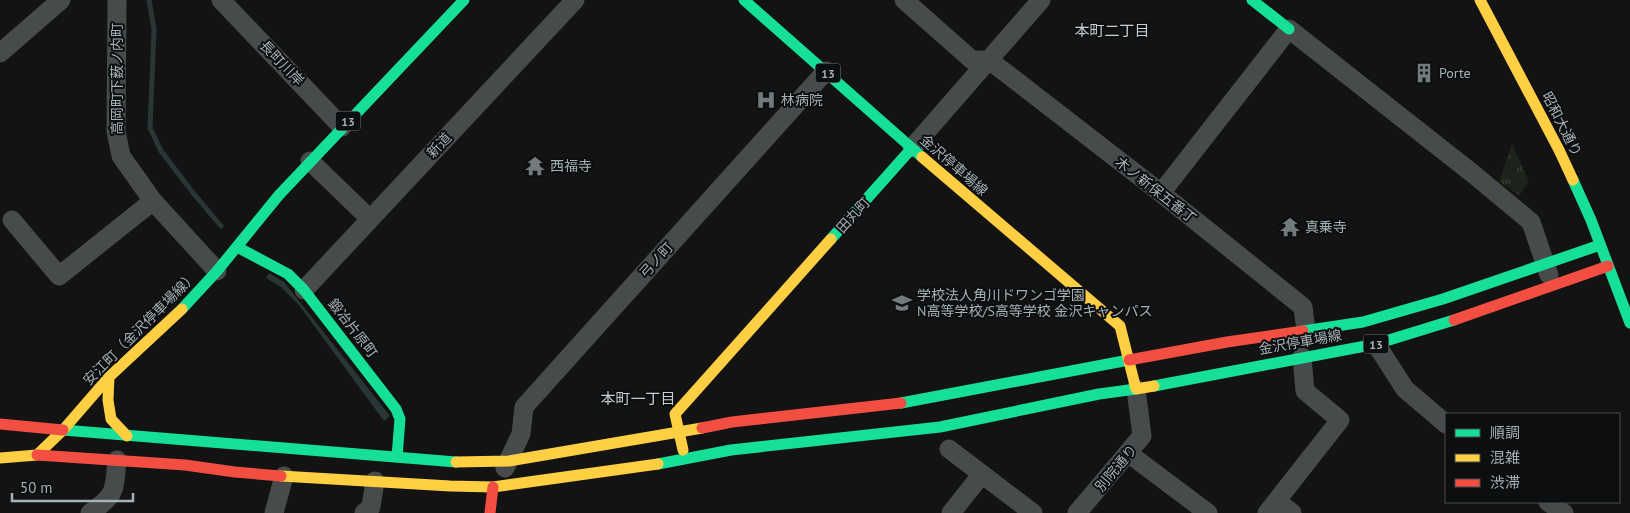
<svg xmlns="http://www.w3.org/2000/svg" width="1630" height="513" viewBox="0 0 1630 513" font-family="'PT Sans','Noto Sans JP',sans-serif">
<style>
.grass{fill:url(#grass-tufts)}
.water{fill:#293636}
.lines{fill:none;stroke-linecap:round;stroke-linejoin:round}
.stream{stroke:#293636;stroke-width:5}
.street{stroke:#474b4c;stroke-width:19}
.fast{stroke:#16e098;stroke-width:11}
.slow{stroke:#ffcf43;stroke-width:11}
.jam{stroke:#f24e42;stroke-width:11}
.labels{text-anchor:middle;dominant-baseline:central;stroke-width:4;stroke-linejoin:round;paint-order:stroke}
.shield{fill:#0d0e0f;stroke:#778083;stroke-width:1}
.shield-label{font-size:12px;font-weight:bold;fill:#a4b1b5}
.street-label{font-size:14px;fill:#a4b1b5;stroke:#0d0e0f}
.poi-label{font-size:14px;fill:#a4b1b5;stroke:#0d0e0f;text-anchor:start}
.neighbourhood-label{font-size:15px;fill:#c5ced1;stroke:#0d0e0f}
</style>
<defs>
<pattern id="grass-tufts" width="24" height="20" patternUnits="userSpaceOnUse" patternTransform="scale(1.25)"><rect width="24" height="20" fill="#1d221b"/><path d="M3 7l-1-3M5 7V3M7 7l1-3M15 17l-1-3M17 17v-4M19 17l1-3" fill="none" stroke="#3b403a"/></pattern>
</defs>
<rect width="100%" height="100%" fill="#131313"/>
<path class="grass" d="M1512,144l17,38 -10,13 -20,-13z"/>
<path class="water" d="M269,273l15,9 106,134 -6,5 -85,-116 -18,-18 -15,-9z"/>
<g class="lines">
<path class="stream" d="M149,0l5,29 -4,99 11,23 33,43 27,32"/>
<path class="street" d="M117,0l-1,131 5,25 32,45 64,70
M221,0l121,127
M904,0l68,60h17l17,13 155,120 142,114 3,24
M0,53l61,-53
M912,148l129,-148
M310,161l60,58
M1161,193l128,-164 183,144 59,49 18,53
M12,220l47,56 94,-75
M304,290l271,-290
M1376,344l29,45 41,35
M949,449l84,64
M1128,453l80,60
M505,468l16,-34 3,-27 302,-336
M1277,501l15,12
M1548,502l16,11
M90,513c27,-19 24,-22 27,-53
M274,513l10,-37
M364,513l7,-6 4,-26
M951,513l31,-39
M1077,513l65,-77 -6,-47
M1267,513l73,-93 -35,-29 -3,-34"/>
<path class="fast" d="M744,0l178,157
M1252,0l37,29
M1573,180l18,40 39,103
M831,239l81,-91
M237,247l51,27 16,16 92,119 4,10 -3,38
M182,309l35,-38 62,-76 185,-195
M1303,331l60,-9 80,-23 157,-54
M1154,386l222,-42 78,-24
M901,403l228,-43
M63,430l393,32
M658,464l73,-14 209,-23 159,-33 37,-5"/>
<path class="slow" d="M1480,0l79,150 14,30
M922,157l198,169 16,63 18,-3
M109,377l-1,23 3,19 16,17
M683,450l-8,-36 156,-175
M0,458l37,-3 26,-25 46,-53 73,-68
M456,462l53,-1 193,-33
M281,476l169,10 43,1 165,-23"/>
<path class="jam" d="M1454,320l154,-54
M1129,360l98,-18 76,-11
M0,424l63,6
M702,428l30,-6 169,-19
M37,455l148,10 50,7 46,4
M490,513l3,-26"/>
</g>
<defs>
<symbol id="building-bare" viewBox="-9 -9 18 18"><path d="M-4-6H4V6H1V3H-1V6H-4ZM-2.5-4.3h1.7v1.8h-1.7ZM.8-4.3h1.7v1.8H.8ZM-2.5-1h1.7V.8h-1.7ZM.8-1h1.7V.8H.8Z" fill="#717a7c" stroke="#0d0e0f" stroke-width="2.5" paint-order="stroke"/></symbol>
<symbol id="hospital-bare" viewBox="-9 -9 18 18"><path d="M-5-5h3v3.5h4V-5h3V5h-3V1.5h-4V5h-3Z" fill="#717a7c" stroke="#0d0e0f" stroke-width="2.5" paint-order="stroke"/></symbol>
<symbol id="temple-bare" viewBox="-9 -9 18 18"><path d="M0-6L5-2H3V0L6.5 2.5H4V6H1.5V3h-3V6H-4V2.5H-6.5L-3 0V-2H-5Z" fill="#717a7c" stroke="#0d0e0f" stroke-width="2.5" paint-order="stroke"/></symbol>
<symbol id="school-bare" viewBox="-9 -9 18 18"><path d="M0-5L7-2L0 1L-7-2ZM-4 1L0 2.5L4 1V4Q0 6-4 4Z" fill="#717a7c" stroke="#0d0e0f" stroke-width="2.5" paint-order="stroke"/></symbol>
</defs>
<g fill-rule="evenodd">
<use href="#building-bare" x="1410" y="59" width="28" height="28"/>
<use href="#hospital-bare" x="752" y="86" width="28" height="28"/>
<use href="#temple-bare" x="521" y="152" width="28" height="28"/>
<use href="#temple-bare" x="1276" y="213" width="28" height="28"/>
<use href="#school-bare" x="888" y="289" width="28" height="28"/>
</g>
<g class="labels">
<g class="shield">
<rect x="815.5" y="63.5" width="25" height="19" rx="4"/>
<rect x="335.5" y="111.5" width="25" height="19" rx="4"/>
<rect x="1363.5" y="334.5" width="25" height="19" rx="4"/>
</g>
<g class="shield-label">
<text x="828" y="73">13</text>
<text x="348" y="121">13</text>
<text x="1376" y="344">13</text>
</g>
<g class="street-label">
<text transform="translate(282 63) rotate(46)">長町川岸</text>
<text transform="translate(117 79) rotate(-90)">高岡町下薮ノ内町</text>
<text transform="translate(1562 124) rotate(63)">昭和大通り</text>
<text transform="translate(439 145) rotate(-47)">新道</text>
<text transform="translate(954 165) rotate(41)">金沢停車場線</text>
<text transform="translate(1156 190) rotate(38)">木ノ新保五番丁</text>
<text transform="translate(853 215) rotate(-48)">田丸町</text>
<text transform="translate(656 260) rotate(-48)">弓ノ町</text>
<text transform="translate(140 328) rotate(-45)">安江町（金沢停車場線）</text>
<text transform="translate(353 328) rotate(52)">鍛冶片原町</text>
<text transform="translate(1300 342) rotate(-10)">金沢停車場線</text>
<text transform="translate(1116 468) rotate(-50)">別院通り</text>
</g>
<g class="poi-label">
<text x="1439" y="73">Porte</text>
<text x="781" y="100">林病院</text>
<text x="550" y="166">西福寺</text>
<text x="1305" y="227">真乗寺</text>
<text x="917" y="295">学校法人角川ドワンゴ学園<tspan x="917" dy="16">N高等学校/S高等学校 金沢キャンパス</tspan></text>
</g>
<g class="neighbourhood-label">
<text x="1112" y="30">本町二丁目</text>
<text x="638" y="398">本町一丁目</text>
</g>
</g>
<rect x="1445" y="413" width="175" height="90" fill="#0d0e0f" stroke="#494f51"/>
<rect x="1455" y="429" width="25" height="8" fill="#16e098" stroke="#494f51"/>
<text x="1490" y="438" font-size="15" fill="#a4b1b5">順調</text>
<rect x="1455" y="454" width="25" height="8" fill="#ffcf43" stroke="#494f51"/>
<text x="1490" y="463" font-size="15" fill="#a4b1b5">混雑</text>
<rect x="1455" y="479" width="25" height="8" fill="#f24e42" stroke="#494f51"/>
<text x="1490" y="488" font-size="15" fill="#a4b1b5">渋滞</text>
<path d="M12 493v8h121v-8" fill="none" stroke="#a4b1b5" stroke-width="2.5"/>
<text x="20" y="493" font-size="15" fill="#a4b1b5" stroke="#0d0e0f" stroke-width="4" paint-order="stroke">50 m</text>
</svg>
